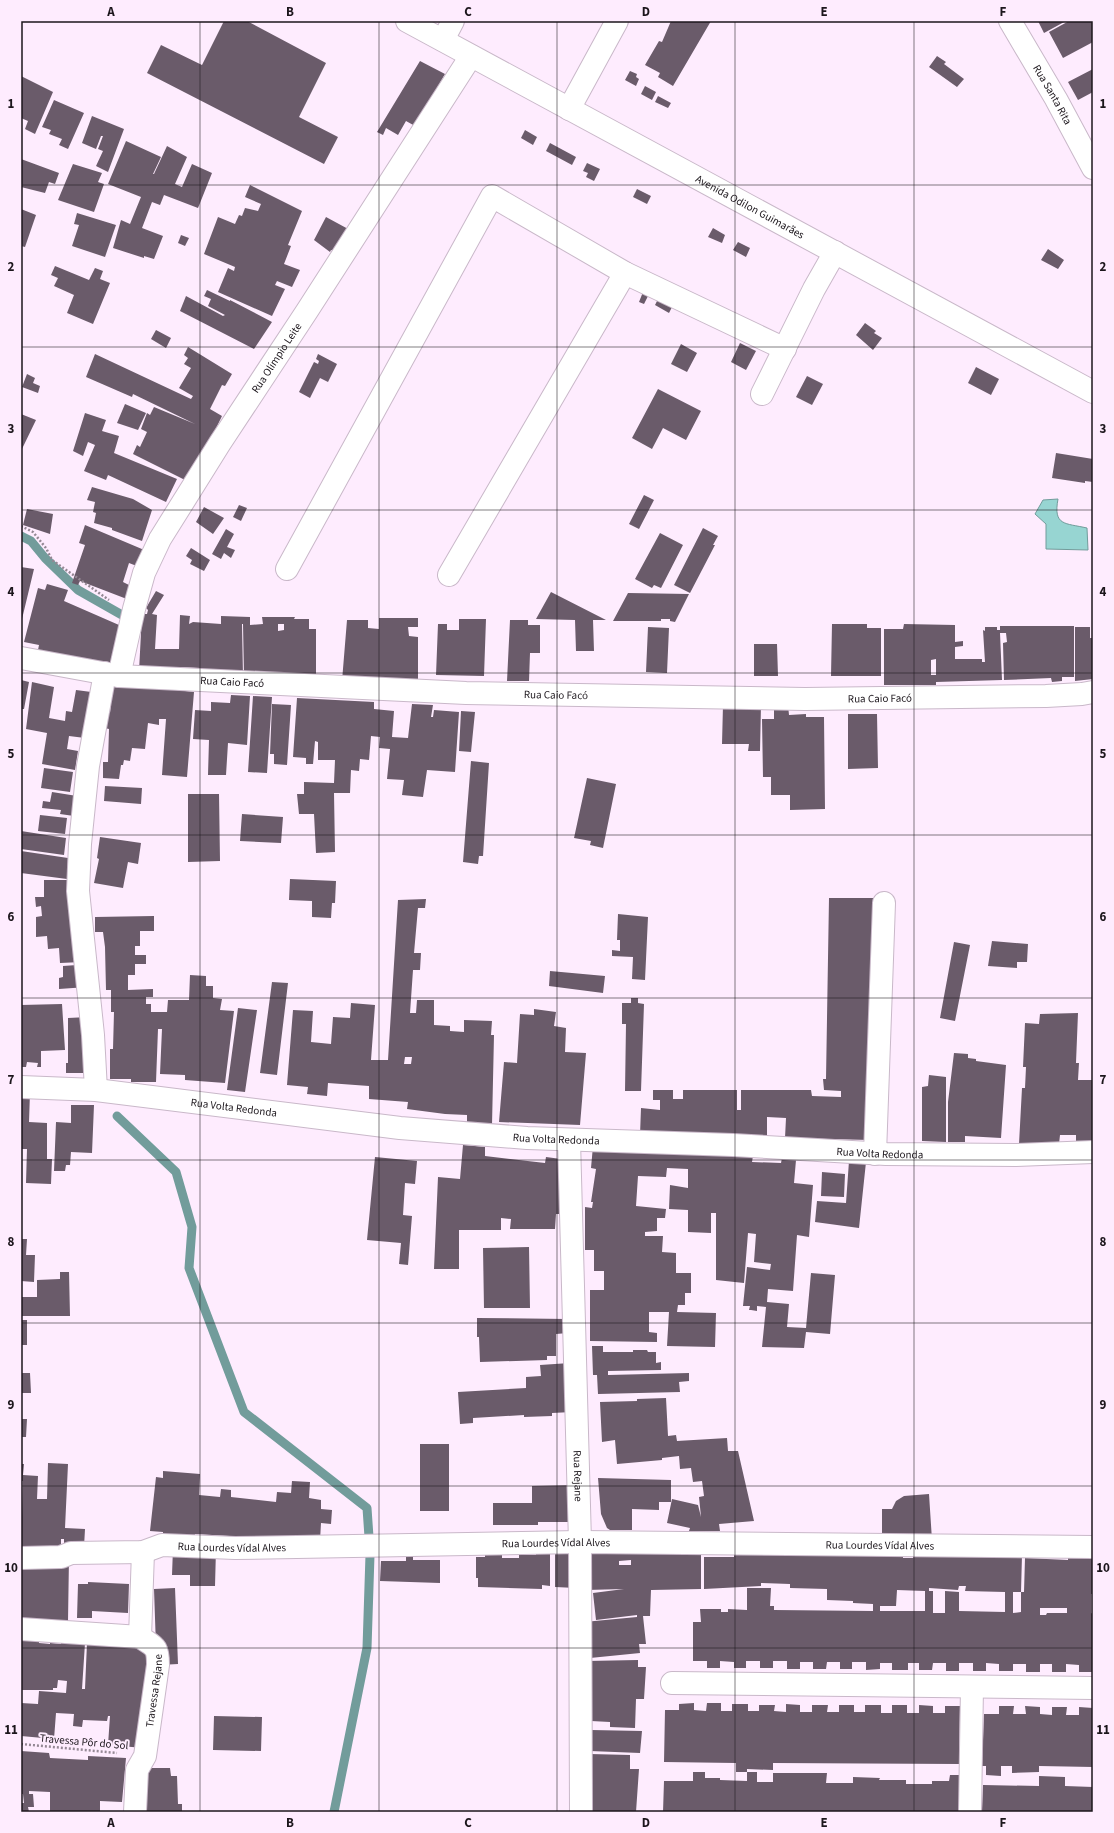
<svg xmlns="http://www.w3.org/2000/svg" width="1114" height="1833" viewBox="0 0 1114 1833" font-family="'Source Sans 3',sans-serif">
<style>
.water{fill:#97d5d2;stroke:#729c9b}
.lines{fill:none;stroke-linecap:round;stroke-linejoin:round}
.stream{stroke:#729c9b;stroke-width:9}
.building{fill:#6a5b6a;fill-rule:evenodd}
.minor-casing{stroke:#c9b8c9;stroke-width:24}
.path{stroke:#948894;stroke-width:2.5;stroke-dasharray:2 2;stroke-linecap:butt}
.minor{stroke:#fff;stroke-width:22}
.grid{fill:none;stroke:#1c161c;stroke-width:1;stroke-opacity:0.55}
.labels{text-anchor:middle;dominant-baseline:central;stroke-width:4;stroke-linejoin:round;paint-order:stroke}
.street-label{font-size:11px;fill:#1c161c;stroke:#feecfe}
.neatline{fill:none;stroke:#1c161c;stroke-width:1.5}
.grid-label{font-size:13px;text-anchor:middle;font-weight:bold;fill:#1c161c}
</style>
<rect width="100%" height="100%" fill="#feecfe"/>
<path class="water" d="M1058,499c-5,27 7,24 29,29l1,22 -42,-1v-25l-11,-10 8,-14z"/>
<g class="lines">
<path class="stream" d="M21,536l10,5 14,17 33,32 44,25
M117,1116l59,56 16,55 -3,41 55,144 123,96 2,29
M334,1812l33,-164 3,-93"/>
</g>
<path class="building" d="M224,21h23l79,42 -27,54 39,20 -14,27 -177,-91 14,-28 41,20z
M671,21h40l-38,65 -15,-9 2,-4 -15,-8 14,-24 3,1z
M1038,21h28l-22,12z
M1069,21h24v21l-30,16 -14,-26z
M937,56l9,6 -2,2 20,15 -7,8 -28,-20z
M420,61l25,13 -30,52 -9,-5 -8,14 -12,-7 -3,7 -6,-3z
M1093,69v23l-15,8 -10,-18z
M630,71l7,3 -1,3 3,2 -3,7 -11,-6z
M21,76l32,16 -18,42 -10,-5 3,-8 -7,-3z
M645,86l11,6 -4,8 -11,-6z
M658,96l13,7 -3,5 -13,-6z
M54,100l30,13 -16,36 -9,-4 3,-6 -13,-5 2,-4 -9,-3z
M92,116l32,13 -16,43 -12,-6 7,-15 -5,-2 5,-13h-2l-5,13 -14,-6z
M525,130l12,7 -4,8 -12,-7z
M126,141l35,16 -8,17h1l13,-28 20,11 -12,27 7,3 10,-23 20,9 -14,35 -34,-13 -4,10 -8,-3 -10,26 21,8 -9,23 -10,-3v2l-31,-10 8,-28 9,4 11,-27 -33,-13z
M550,143l26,14 -4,8 -26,-14z
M21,159l38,14 -4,11 -6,-2 -4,11 -24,-6z
M587,163l13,6 -6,12 -8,-4 2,-4 -5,-2z
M73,164l29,9 -4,9 6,2 -10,28 -36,-12z
M250,185l52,26 -14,34 3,1 -7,18 16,6 -8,17 -15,-6 -2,4 10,4 -13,27 -54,-24 10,-24 6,3 1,-4 -31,-13 14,-37 17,7 4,-9 3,1 3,-8 13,3 3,-7 -16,-7z
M637,189l14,7 -4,8 -14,-7z
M21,209l15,6 -11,32 -4,-1z
M77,213l39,12 -11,32 -33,-11 7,-21 -5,-1z
M326,217l24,13 -11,22 -8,-2 -1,2 -16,-12z
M713,228l12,7 -3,8 -14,-6z
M181,235l8,3 -4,8 -7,-3z
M738,242l12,6 -4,9 -13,-7z
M1048,249l16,11 -6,9 -17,-9z
M55,266l34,14 6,-12 8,3 -3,8 10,4 -17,41 -26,-11 7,-18 -20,-9 4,-8 -7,-3z
M207,290l23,11v-1l42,22 -18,27 -74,-38 6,-15 37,20 2,-1 -17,-9 3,-7 -7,-3z
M643,292l6,2 -5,10 -5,-2z
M658,299l14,8 -3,6 -14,-8z
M865,323l11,8 -2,2 8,5 -9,12 -17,-15z
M156,330l15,8 -5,10 -15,-9z
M740,343l16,8 -10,19 -15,-8z
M681,344l16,9 -10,19 -16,-8z
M188,347l44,27 -7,12 -3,-1 -12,24 12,7 -20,41 -15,24 -54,-27 4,-9 3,2 7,-15 -6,-3 6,-16 3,2 4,-8 41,17 -62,-30 -1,3 -46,-20 9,-23 96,45 2,-3 -14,-8 12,-20 -7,-4 4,-6 -4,-3z
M318,354l19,10 -9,18 -8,-4 -10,20 -11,-6 15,-30 4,2 1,-3 -3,-2z
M976,367l23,12 -8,16 -23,-12z
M27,374l8,4 -2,5 7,3 -2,7 -16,-6z
M807,376l16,8 -11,21 -16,-8z
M658,389l43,22 -15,29 -23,-12 -11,21 -20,-11z
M125,404l21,9 -8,17 -21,-7z
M85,413l21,7 -4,11 17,5 -5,17 63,26 -11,23 -58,-27 -2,5 -22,-9 11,-26 -7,-3 -5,14 -10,-5z
M21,414l15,6 -15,31z
M1056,453l37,6v23l-8,-1v2l-33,-5z
M92,487l41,12 19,11 -10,31 -30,-11v-2l-18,-5 2,-10 -3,-1 2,-10 -8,-2z
M644,495l10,5 -15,29 -10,-5z
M239,505l8,3 -6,13 -8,-4z
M204,507l20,11 -11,16 -17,-12z
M27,509l26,5 -3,20 -27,-9z
M85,525l64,27 -7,16 -13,-5 -6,19 14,7 -5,12 -52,-20 -2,4 -6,-2 13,-38 -6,-2z
M703,528l15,8 -5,9h2l-25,48 -16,-8z
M226,529l8,5 -7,13 8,3 -4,8 -7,-5 -3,6 -9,-5z
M660,533l23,12 -22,43 -7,-3 -2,3 -17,-9z
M191,548l19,12 -6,11 -14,-7 2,-4 -6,-4z
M21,567l13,2 -12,50h-1z
M47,584l21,6 -4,11 55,24 -8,41 -73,-16 1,-5 -15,-3 14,-54 7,2z
M156,591l8,4 -12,19 5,1 -2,34h24l1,-34 10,1 -1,8 4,-2 28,2v-8l29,1v8l13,-1 -1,-7h33l-1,2h15v10h7v48h-72l-1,-53h-1l1,52h-43v-8l-21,-1v5l-40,-1 3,-57h5l1,-4 -2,-2zM278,624h6v6l-6,1z
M551,592l55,28h-13l1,31h-18l-1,-31 -39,-1z
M628,593l61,1 -14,28 -5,-1v-2h-9v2h-48z
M379,618h39v9h-10l1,9 9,1v48l-76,-4 5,-61h21v8l11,1z
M459,619h27l-2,57 -48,-1 2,-51h9v6h12z
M510,620h18v5h12v28h-10l-1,28h-22z
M832,624h35v4h14v48h-50z
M904,624l51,1v17l8,-1v5l-8,1v12h27v3h3l-2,-32 2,1v-4h12v3h3v-4h74v51h-12v4l-10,1 -1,-4 -47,2 -1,-37 4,-1 -1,-9h-6l2,47 -66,2v3h-52v-56h19zM936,659v16h-5v-15z
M648,627l21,1 -2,45 -21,-1z
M1075,627h15v11h3v41l-18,2z
M754,644h23l1,32h-24z
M21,680l8,2 -5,27h-3z
M32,682l22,5 -5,31 16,3 1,-10 6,1 4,-22 23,3 -14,45 -16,-2 -2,13 11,2 -3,19 -33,-6 5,-31 -21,-4z
M113,683l81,9 -7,85 -25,-2 4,-56h-7v6l-11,-2 -3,26 -13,-1 -2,13 -6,-1 -1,5h-2l-2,14 -16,-1v-16h5l1,-33 -4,-1 1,-15h4z
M231,695l19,1 -3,49 -19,-2 -2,32h-18l1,-35 -16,-1 2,-29 16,1v-9l19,1z
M253,696l19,1 -5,76 -19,-1z
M297,698l77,4v7l20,2 -2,26 16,1 4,-34 21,1 -2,12h2l1,-7 25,2 -4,60 -28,-2 -4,27 -21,-2 2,-15 -17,-1 3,-30 -11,-1 1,-11 -9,-1 -2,24 -9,-1 -1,12 -8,-1 -1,23h-16l1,59 -19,1 -2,-39h-15l-2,-20h7v-12l30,1 1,-23h-17v-18l-3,-1 -2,23h-7v-6l-13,-1z
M272,704l19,1 -4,60 -13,-1v-10h-4z
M723,705h38l-1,46h-12l1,-7h-27z
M774,705h14l1,10 17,-1v3h18l1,92 -35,1v-15h-19v-18h-8l-1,-58h12z
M461,711l14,1 -4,40 -12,-1z
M848,714h29l1,54 -30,1z
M471,761l18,2 -6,93h-4l-1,8 -15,-2z
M44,768l29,4 -3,20 -29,-4z
M587,778l29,6 -13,64 -13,-3 1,-4 -17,-3z
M105,786l37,2 -1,16 -37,-3z
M52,792l25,4 -3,20 -14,-2 1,-4 -19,-2 1,-7 7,1z
M188,794h31l1,67 -32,1z
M242,814l41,3 -2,26 -41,-2z
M40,815l27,3 -2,16 -27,-3z
M21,831l45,7 -2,17 -43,-6z
M100,837l41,6 -3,21 -10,-2 -5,26 -29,-5 5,-24 -2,-1z
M21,851l47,7 -1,21 -46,-6z
M290,879l46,2 -1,22h-3l-1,15 -19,-1v-16l-23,-1z
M44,880h23v16h6l9,66 -22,1 -1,-15 -11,1 -1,-13 -11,1v-20l6,-1 -1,-10 -5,1 -1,-10h9z
M829,898h49l-8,242 -85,-2 1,-20 -19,-1v21l-127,-3 1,-27 19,2v-10h-7v-10h20v9h10v-9h54v20h4v-20h70l1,6 29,1v-6l-17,-1 -1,-11h3z
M426,899l-1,9h-7l-4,45h7l-1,17h-7l-3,43h6l1,-13h17v25l16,1v5l14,1v-12l28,1 -1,14h3l-2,90 -25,-1v-9l-22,-1 -38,-5 1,-7 -39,-3v-13l-41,-3 -1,13 -20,-2 1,-7 -21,-2 6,-75 20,1 -2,31 20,2 2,-27 17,1 1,-15 24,2 -4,55h17l10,-160zM405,1057h7l-1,7h-7z
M618,914l30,3 -3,63 -13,-1 1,-22 -21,-1v-6l8,1v-11h-3z
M154,916v15h-14v15h-5v9h11v9h-11v11h-7v15l25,-1v8h-7v7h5v8h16l1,-12h21l1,-25 16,1v10h7v12l9,1 -2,11 14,1 -9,72 -40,-3v-5l-25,-1 2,-45h-4l-2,53h-25v-3h-21v-30h3l1,-37h-3v-22h-5l-1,-43 -2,-15h-8v-15z
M992,941l36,3 -1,18h-10v6l-29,-2z
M954,942l16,3 -15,76 -15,-3z
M77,965l10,22 -28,2v-11l4,-1v-11z
M550,971l55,5 -2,17 -54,-7z
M272,982l16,1 -11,92 -17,-2z
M631,998h7v5l6,1 -3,87h-16l1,-67h-4v-21h9z
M62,1004l3,46 -24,1v16h-4l1,-4 -11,-1 -1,5h-5v-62z
M238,1008l19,2 -12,82 -18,-2z
M534,1009l22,3 -2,14 12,2 -1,24 21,1 -6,72 -81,-3 5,-60 13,1 3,-49 14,1z
M1078,1013l-2,50h3l-1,17h15v61h-17v-6h-16l-1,9h-40l3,-56h3l1,-21h-3l2,-44 14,1 1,-10z
M88,1017l5,56h-27v-10h2v-45z
M954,1053l14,1v4l8,1v2l30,4 -5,73 -36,-2v6h-17v-40z
M929,1075l17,2v65l-24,-1v-54l6,-1z
M21,1091l9,1 -1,30 18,1v36h5l-1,25 -25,-1 1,-34h-6z
M71,1105h23l-2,48 -21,-1 -1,13h-4l-1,6h-11l2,-49 15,1z
M463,1145l22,2v9l60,7 1,-6 15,2 4,55h-9l-1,15h-45l1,-10 -10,-1v12h-42v39h-25l4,-92 22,2z
M593,1146l160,10 -1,6 29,1 1,-5 14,2 -2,23 19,2 -4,52 -12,-2 -4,56 -25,-2 -1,13 22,2 -2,23 19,1 5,-55 24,2 -5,59 -24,-2 -2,16 -42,-1 4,-40 -9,-1v5l-6,-1h-2l1,-4h-7l4,-39 23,3 1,-6 -17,-2 2,-28 -8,-1 -4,50 -28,-3v-67h-5v20l-23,-1v-22l-19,-1 1,-24 18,3v-19l-21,-1 -1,9 -28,-1 -2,30 30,3 -1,9h-8v13l-12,1v4h18l-1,16 14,1v20h15v20h-6v12h-7l-1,7 39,1 -1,34 -48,-1 2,-34h-20v20l8,1v9l-67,-1v-51h14v-19h-10v-21h-9v-43l7,1 1,-6h-2l5,-33 -5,-1z
M375,1157l42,4 -2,23 -10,-1 -2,32 9,1 -4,49 -9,-1 2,-21 -34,-3z
M849,1161l17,1 -7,66 -44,-6 2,-21 29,2z
M822,1172l23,2 -1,23 -23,-1z
M21,1239h6l-1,16h9l-1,27 -13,-1z
M529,1247l1,61h-46l-1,-60z
M60,1272h9l1,44h-49l1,-19h15v-17l23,-1z
M477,1318l90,1 1,14 -12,1v22h-9v4l-67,2 -1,-25h-2z
M21,1320h6v25h-6z
M592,1346h11v6h30v-2h14l1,2h8v11l5,-1v8l-53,1v4l81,-2v8l-10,1 1,10 -82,2 -1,-19h-4z
M570,1363l2,49 -20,1v3l-28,1v-2l-51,3v5l-13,1 -2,-32 68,-4v-11l15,-1 -1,-11z
M21,1373h9l1,20h-10z
M666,1398l2,38 8,-1 1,6 50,-3 1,13h10l16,70 -35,3 1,7h-31l1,-3 -23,-5 5,-24 26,6 3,12 -2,-20 5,-1 -2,-15 -9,1 -2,-14 -11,1 -1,-13 -17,2v2l-45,4 -2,-24 -13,2 -2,-40 37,-1v-2z
M21,1419h6l-1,18h-5z
M420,1444h29v67h-29z
M48,1463l20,1 -3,64 20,1 -1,18 -20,-1v-7h-3v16l-40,-1 2,-73h-2v-17h3l-1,11 15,1 -1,23h10z
M163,1471l37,3 -1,21 21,2 1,-8 10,1v7l45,5 1,-10 14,1 1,-12 18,1 -1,16 12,2v9l11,1 -1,14 -10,-1 -1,18 -125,-7 -1,7 -31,-3v-6l-13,-1 6,-54 7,1z
M598,1478l73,2v22h-12v8l-27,-1v21h-22l-3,-2 -6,-14z
M576,1485l2,37h-40v3h-45v-22h39v-17z
M929,1494l3,46 -50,-2v-29h10l4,-8 8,-5z
M701,1546v43l-50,1 -1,26h-7l3,28h-7l1,9 -50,5 -6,-36 53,-5v-2l-41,5 -3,-27 31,-4 -38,1 4,-37zM631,1560v5h-12v-4z
M173,1548l43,1 -1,37h-25v-11h-18z
M485,1550h17v8h17v-3h17v-5h14v36l-8,-1v4l-64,-2v-9h-2v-21h9z
M555,1550h21v38l-21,-1z
M734,1552l169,2v4h10l1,-4 108,1 -1,37h-8v21l8,-1v-20h3l1,-34 43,2v-3h25v37h-2v19l2,1 -1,58h-13v-7l-13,-1v8h-14v-8h-12v8h-14v-8h-13v7h-14v-7l-13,-1v8h-13v-8h-14v8h-13v-8h-13l-1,7h-13v-7h-11v7h-16v-7h-12v6l-14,1v-8h-14v7h-12v-7h-13l-1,7h-13v-7h-13v7h-13v-8h-14v7h-13v-7h-14v7h-12v-6l-14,-1v7h-13v-7h-14v-39h8l-1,-13h21v3h7v-3l19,1v-22h24l-1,18h4v4l99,1v-7l-20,-1v-2l-26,-1v-11l-37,-1v-4l-29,-1v3l-57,3v-32h30zM959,1586h7l-1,5 40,1v20l-46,-1v-19l-14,-1v22h-12v-22h-4v-3l29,2zM897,1590l28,1v20h-45v-5h16zM1040,1608h27v5h-20l-1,2h-6z
M406,1556h7v4h27v23l-60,-2 1,-20h25z
M69,1557l-1,64 -47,-2v-57z
M88,1582l41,2 -1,29 -36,-2v7h-15l1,-34h10z
M175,1588l3,76 -18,1 -4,-18 -2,-58z
M21,1638l18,1v4l11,1v-1l11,1v-3l24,2 -3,46h3l2,-46 68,5 -13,70h-3l-1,23 6,7 -36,-3 2,-29h-2l-1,5 -24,-1 -1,7 -9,-1 1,-12 -18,-1 -2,26 -33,-3v-33l17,1 1,-13 27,2 1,-12 -9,-1 -1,8h-4v2h-32z
M638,1660v7h8l-2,32h-8l-1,29 -25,-1v-5l-19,-1 -4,-60z
M694,1703v7l12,1 1,-8h14v8h11v-7h16v7h11v-6h16l-1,6 12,1v-8l14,1v7h12v-7h16l-1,7h12v-7h15v7h11v-7h16v8h11v-8h15v8h12v-8l14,1v7h12v-7h15l-1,58 -186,-1v7l-26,-1v3h-11v-9l-72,-1 1,-52h14v-6z
M999,1706h15l-1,8h13l-1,-8 15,1v7l12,1v-8h15l-1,8h13v-8l14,1v59l-54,-1v6l-27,1v-7h-11v10l-15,-1v-9h-4l2,-52h15z
M214,1716l48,1 -1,34 -48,-1z
M591,1730l51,1 -2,22 -50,-2z
M21,1751l28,2 1,5 38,2v-4l38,2 -4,44 -22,-1v11h-50v-20l-21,-1v3h4l1,13h-6l1,5h-8v-9h3l-1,-9h-2z
M590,1754l40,1v14h9l-3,43h-47z
M144,1768h26l1,8h6l1,28h4v8h-38z
M693,1772h12v6h15v2l27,1v-9h10v10h16v-9h54l-1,10h27v-6l27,1 -1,2h27v4h26v-3h17l1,-6h9v37h-296l1,-31h29z
M1039,1776l26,1v9l28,1v25h-111l1,-27 56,1z"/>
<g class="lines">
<defs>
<g id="minor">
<path id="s1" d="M407,21l686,371"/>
<path id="s2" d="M1010,21l46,78 37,69"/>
<path d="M443,40l10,-19"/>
<path d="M569,109l48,-88"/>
<path d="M762,394l52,-105 21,-37"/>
<path d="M287,569l205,-373 133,77 160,76"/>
<path d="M449,575l176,-302"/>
<path id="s3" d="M21,658l98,18 347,17 339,6 241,-3 36,-2 11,-2"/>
<path id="s4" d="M119,676l15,-67 10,-36 16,-34 60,-96 87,-132 164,-255"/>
<path id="s5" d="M21,1087l75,3 304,38 127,10 206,7 153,9 130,1 77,-3"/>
<path d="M96,1090l-3,-55 -15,-144 2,-47 8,-78 17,-93"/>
<path id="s6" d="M569,1140l11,402 1,270"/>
<path d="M875,1154l9,-251"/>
<path id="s7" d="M21,1558l40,-1 10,-4 72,-1 19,-7 73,3 345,-6 513,5"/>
<path d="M21,1629l119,8"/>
<path d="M672,1683l421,5"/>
<path id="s8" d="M135,1812l2,-42 8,-14 13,-91c0,-19 -3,-18 -18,-28l3,-85"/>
<path d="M970,1812l2,-125"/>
</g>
</defs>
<use href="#minor" class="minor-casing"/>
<path class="path" d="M21,526l12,6 13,16 6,12 57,40
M21,1744l96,9"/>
<use href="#minor" class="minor"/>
</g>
<path class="grid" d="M200,21v1791M379,21v1791M557,21v1791M735,21v1791M914,21v1791M21,185h1072M21,347h1072M21,510h1072M21,673h1072M21,835h1072M21,998h1072M21,1160h1072M21,1323h1072M21,1486h1072M21,1648h1072"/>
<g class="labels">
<g class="street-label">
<text stroke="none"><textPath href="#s2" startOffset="85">Rua Santa Rita</textPath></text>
<text stroke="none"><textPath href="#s1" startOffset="390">Avenida Odilon Guimarães</textPath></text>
<text stroke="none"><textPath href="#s4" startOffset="359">Rua Olímpio Leite</textPath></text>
<text stroke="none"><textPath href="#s3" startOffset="213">Rua Caio Facó</textPath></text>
<text stroke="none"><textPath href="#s3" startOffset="537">Rua Caio Facó</textPath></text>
<text stroke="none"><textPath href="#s3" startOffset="861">Rua Caio Facó</textPath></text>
<text stroke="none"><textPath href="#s5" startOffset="214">Rua Volta Redonda</textPath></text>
<text stroke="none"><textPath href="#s5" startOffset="538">Rua Volta Redonda</textPath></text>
<text stroke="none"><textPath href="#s5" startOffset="862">Rua Volta Redonda</textPath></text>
<text stroke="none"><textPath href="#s6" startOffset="336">Rua Rejane</textPath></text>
<text stroke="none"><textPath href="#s7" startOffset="537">Rua Lourdes Vídal Alves</textPath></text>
<text stroke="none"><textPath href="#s7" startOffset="861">Rua Lourdes Vídal Alves</textPath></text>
<text stroke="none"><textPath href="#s7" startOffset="213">Rua Lourdes Vídal Alves</textPath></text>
<text stroke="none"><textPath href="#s8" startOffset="124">Travessa Rejane</textPath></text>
<text transform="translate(84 1742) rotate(5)">Travessa Pôr do Sol</text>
</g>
</g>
<rect width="1114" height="1833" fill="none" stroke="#feecfe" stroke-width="44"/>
<rect x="22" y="22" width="1070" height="1789" class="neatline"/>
<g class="grid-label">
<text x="111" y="16">A</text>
<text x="290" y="16">B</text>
<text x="468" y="16">C</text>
<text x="646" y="16">D</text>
<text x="824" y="16">E</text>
<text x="1003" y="16">F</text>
<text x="11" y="108">1</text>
<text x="1103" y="108">1</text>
<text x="11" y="271">2</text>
<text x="1103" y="271">2</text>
<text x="11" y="433">3</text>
<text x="1103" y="433">3</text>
<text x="11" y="596">4</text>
<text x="1103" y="596">4</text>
<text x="11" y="758">5</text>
<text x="1103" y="758">5</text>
<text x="11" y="921">6</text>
<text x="1103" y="921">6</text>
<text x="11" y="1084">7</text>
<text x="1103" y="1084">7</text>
<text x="11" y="1246">8</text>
<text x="1103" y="1246">8</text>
<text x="11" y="1409">9</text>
<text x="1103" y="1409">9</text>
<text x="11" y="1572">10</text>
<text x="1103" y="1572">10</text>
<text x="11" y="1734">11</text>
<text x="1103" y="1734">11</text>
<text x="111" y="1827">A</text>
<text x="290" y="1827">B</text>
<text x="468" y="1827">C</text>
<text x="646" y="1827">D</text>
<text x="824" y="1827">E</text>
<text x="1003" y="1827">F</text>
</g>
</svg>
